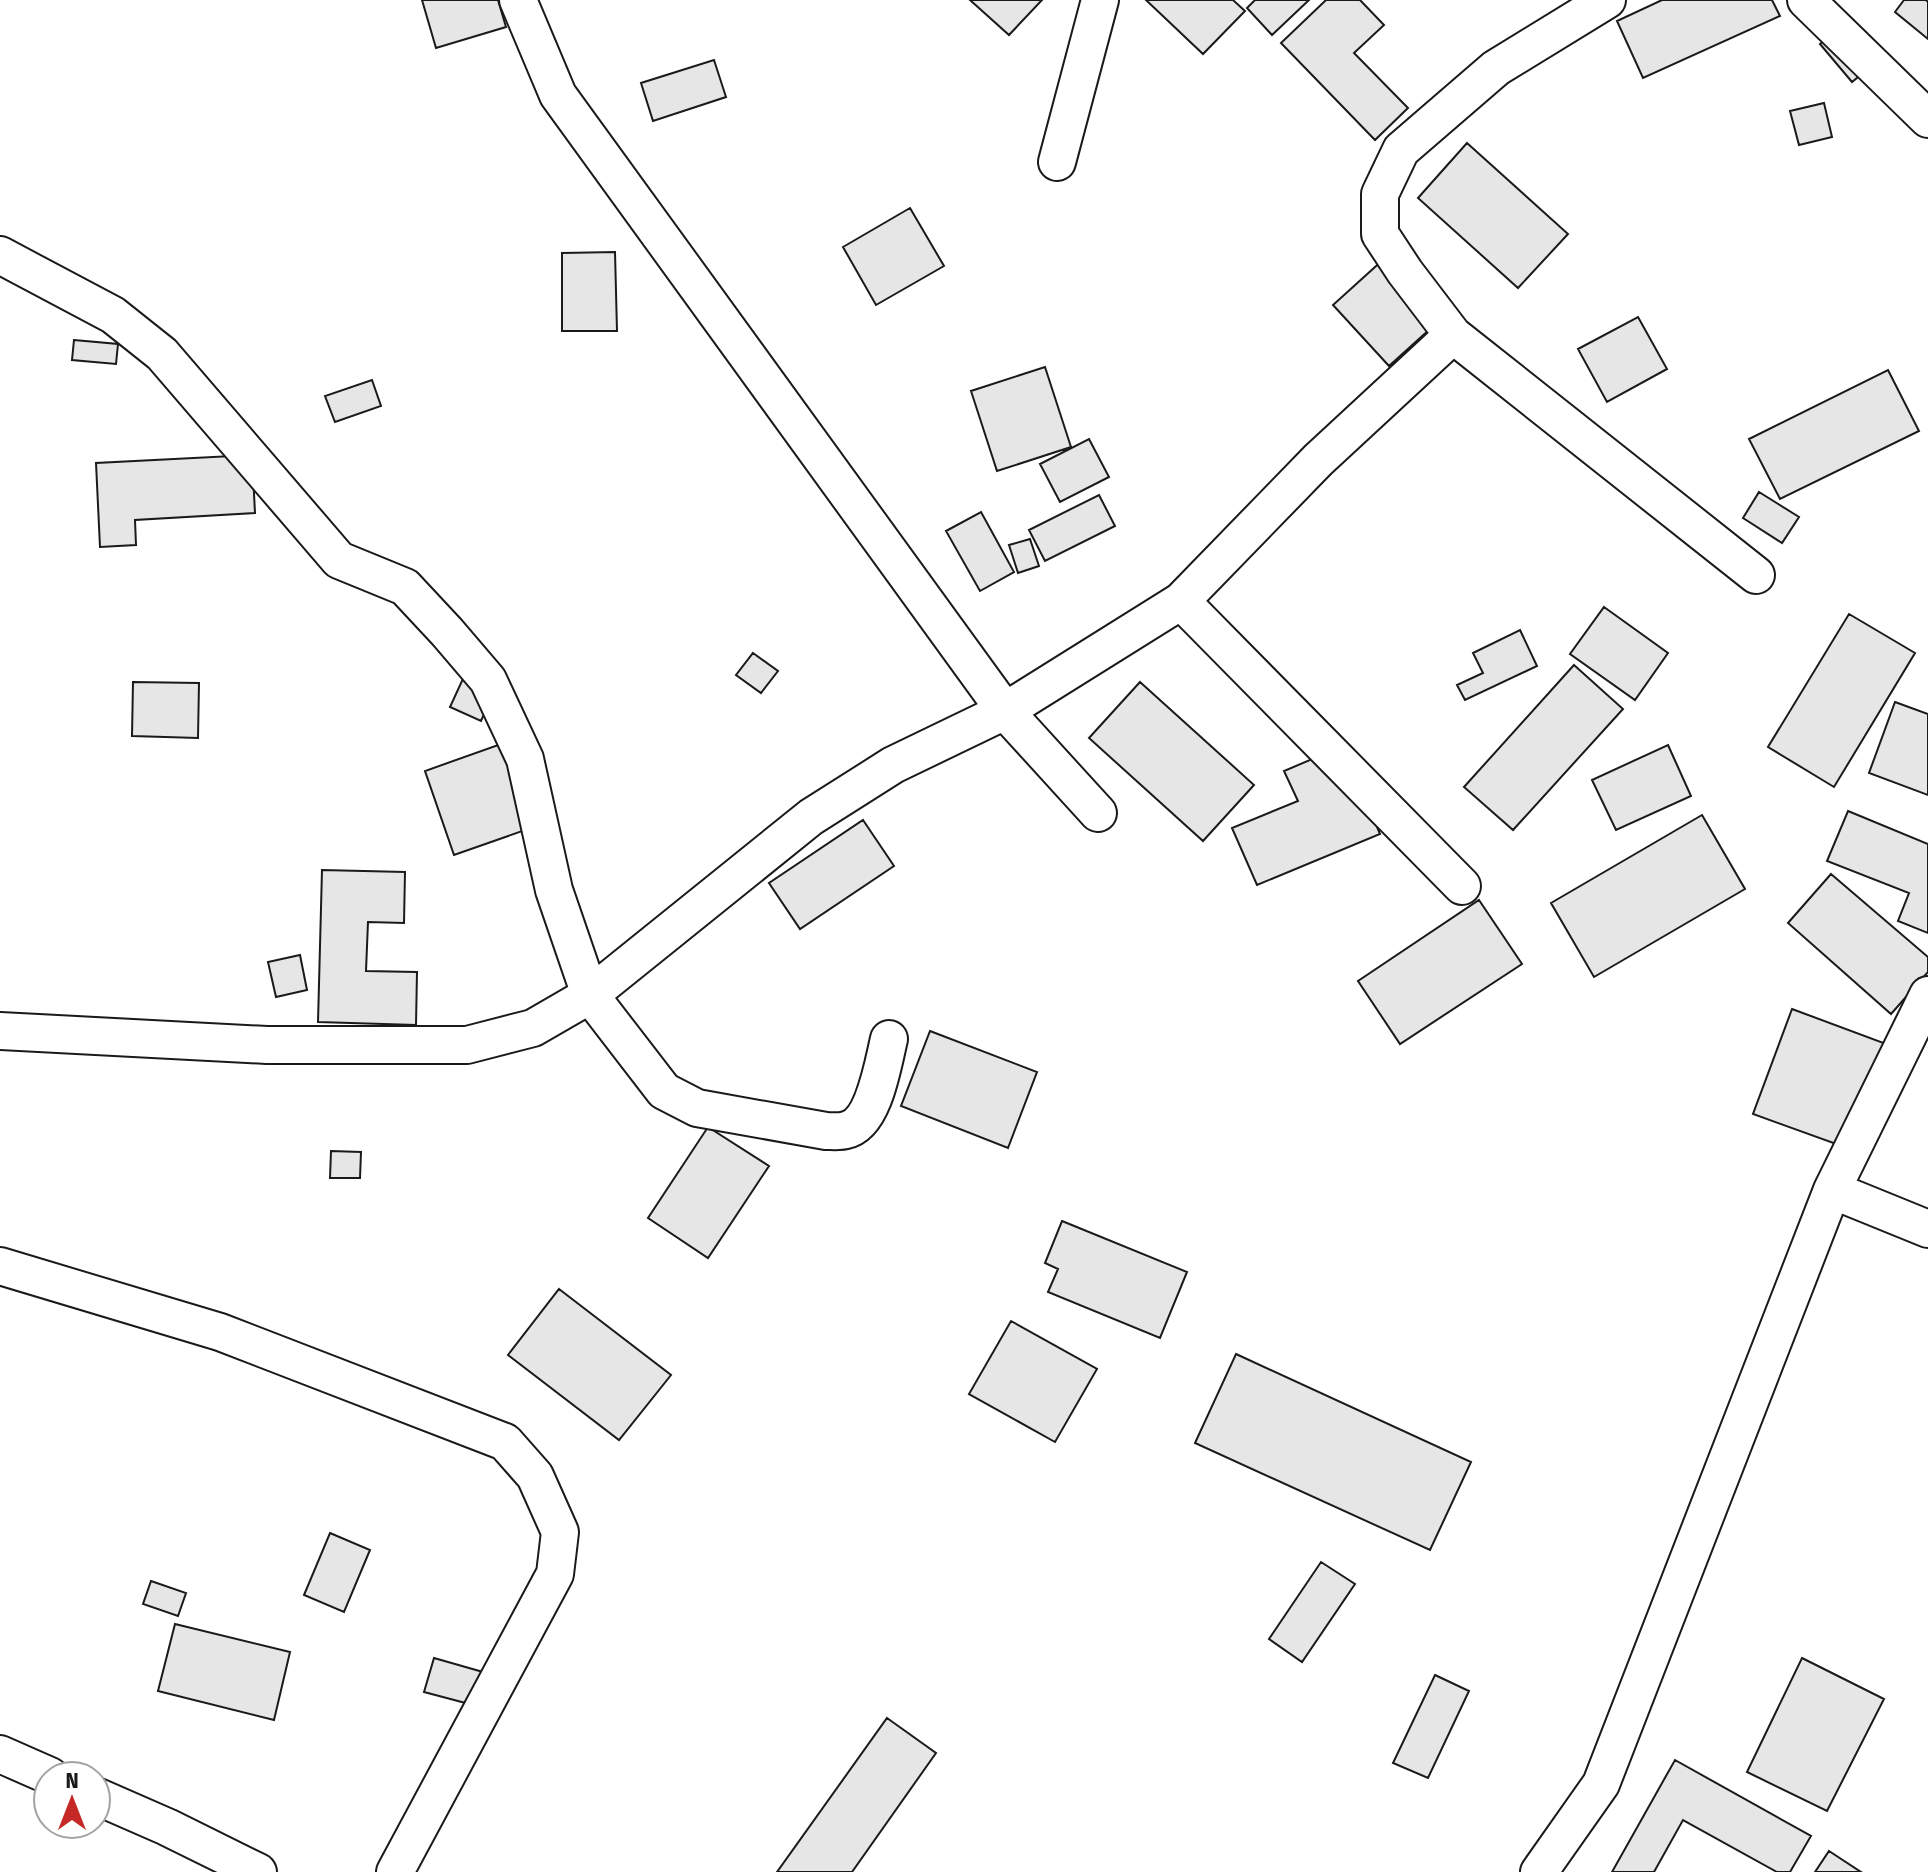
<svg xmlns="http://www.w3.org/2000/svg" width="1928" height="1872" viewBox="0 0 1928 1872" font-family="'Fira Sans Condensed',sans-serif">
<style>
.building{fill:#e6e6e6;stroke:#1a1a1a;stroke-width:2}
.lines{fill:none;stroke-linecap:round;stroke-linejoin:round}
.minor-casing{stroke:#1a1a1a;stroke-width:40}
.minor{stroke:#fff;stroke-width:36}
</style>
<rect width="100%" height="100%" fill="#fff"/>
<path class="building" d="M422,0h76l8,27 -70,21z
M970,0h72l-33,35z
M1146,0h87l12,11 -42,43z
M1255,0h54l-37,35 -25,-27z
M1326,0h34l24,25 -30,28 54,55 -33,32 -94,-97z
M1662,0h110l8,16 -137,62 -26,-57z
M1904,0h22l2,2v37l-33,-27z
M1837,29l32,39 -17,14 -32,-38z
M714,60l12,37 -73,24 -12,-38z
M1824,103l8,34 -33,8 -9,-34z
M1467,143l101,91 -50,54 -100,-90z
M910,208l34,58 -68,39 -33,-58z
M615,252l2,79h-55v-78z
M1385,258l56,61 -52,47 -56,-61z
M1638,317l29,52 -60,33 -29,-53z
M74,340l44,4 -2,20 -44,-4z
M1045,367l26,80 -74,24 -26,-80z
M1888,370l31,61 -139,68 -31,-60z
M372,380l9,26 -46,16 -10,-26z
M1089,439l20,38 -49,25 -20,-38z
M252,455l3,58 -120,7 1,25 -36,2 -4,-84z
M1759,492l40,25 -17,26 -39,-25z
M1099,495l16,31 -70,35 -16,-31z
M981,512l33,60 -34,19 -34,-60z
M1030,539l9,27 -21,7 -9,-28z
M1604,607l64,46 -33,47 -65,-46z
M1849,614l66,39 -81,134 -66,-40z
M1520,630l17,36 -72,34 -8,-15 26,-12 -10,-20z
M753,653l25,18 -17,22 -25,-18z
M1574,665l49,44 -110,121 -49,-43z
M467,670l31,14 -17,37 -31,-14z
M133,682l66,1 -1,55 -66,-2z
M1140,682l114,103 -51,56 -114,-103z
M1895,702l33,12v81l-59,-22z
M501,744l30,84 -77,27 -29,-84z
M1668,745l23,51 -75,34 -24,-50z
M1343,746l37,88 -123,51 -25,-57 66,-27 -14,-30z
M1848,811l80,33v89l-30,-12 11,-28 -82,-32z
M1702,815l43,74 -151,88 -43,-74z
M863,820l31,46 -94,63 -31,-46z
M322,870l83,2 -1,51 -36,-1 -2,49 51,1 -1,53 -98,-3z
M1831,874l97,83v15l-37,42 -103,-91z
M1479,900l43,64 -122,80 -42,-63z
M300,955l7,35 -31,7 -8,-35z
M1792,1009l97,36 -39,104 -97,-35z
M930,1031l107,41 -29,76 -107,-42z
M708,1127l61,39 -61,92 -60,-40z
M331,1151l30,1 -1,26h-30z
M1062,1221l125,51 -27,66 -112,-46 10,-23 -13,-6z
M559,1289l112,86 -52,65 -111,-85z
M1011,1321l86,48 -42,73 -86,-48z
M1236,1354l235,108 -41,88 -235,-107z
M330,1533l40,17 -26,62 -40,-17z
M1321,1562l34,22 -53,78 -33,-23z
M151,1581l35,12 -8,23 -35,-12z
M175,1624l115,28 -16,68 -116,-29z
M434,1658l49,14 -10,33 -49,-13z
M1802,1658l82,41 -57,112 -80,-39z
M1435,1675l34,16 -41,87 -35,-15z
M887,1718l49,35 -84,119h-75z
M1675,1760l136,76 -21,36h-13l-94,-52 -29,52h-42z
M1829,1851l32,21h-46z"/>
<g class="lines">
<defs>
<path id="minor" d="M518,0l40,95 447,616 93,102
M1607,0l-111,68 -95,82 -21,44v40l25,38 48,63 303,240
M1806,0l122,119
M1057,162l43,-162
M0,255l113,60 49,39 177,206 66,27 42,45 41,48 37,79 29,131 36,105 74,96 33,17 129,23c6,0 14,1 20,-1 28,-6 37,-66 43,-91
M1181,601l281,285
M0,1031l267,14h200l66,-17 57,-33 221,-178 82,-52 112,-54 176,-110 137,-141 135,-125
M1832,1190l96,39
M0,1266l220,66 285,110 30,34 25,56 -5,42 -160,298
M0,1754l50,22
M96,1796l71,31 91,45
M1539,1872l62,-88 231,-594 96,-195"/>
</defs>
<use href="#minor" class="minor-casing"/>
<use href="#minor" class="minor"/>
</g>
<g transform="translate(72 1800)"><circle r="38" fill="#ffffff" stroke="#a3a3a3" stroke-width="2"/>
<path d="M0-6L14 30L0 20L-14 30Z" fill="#c62828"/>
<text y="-12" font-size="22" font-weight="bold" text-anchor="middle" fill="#1a1a1a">N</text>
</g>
</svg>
